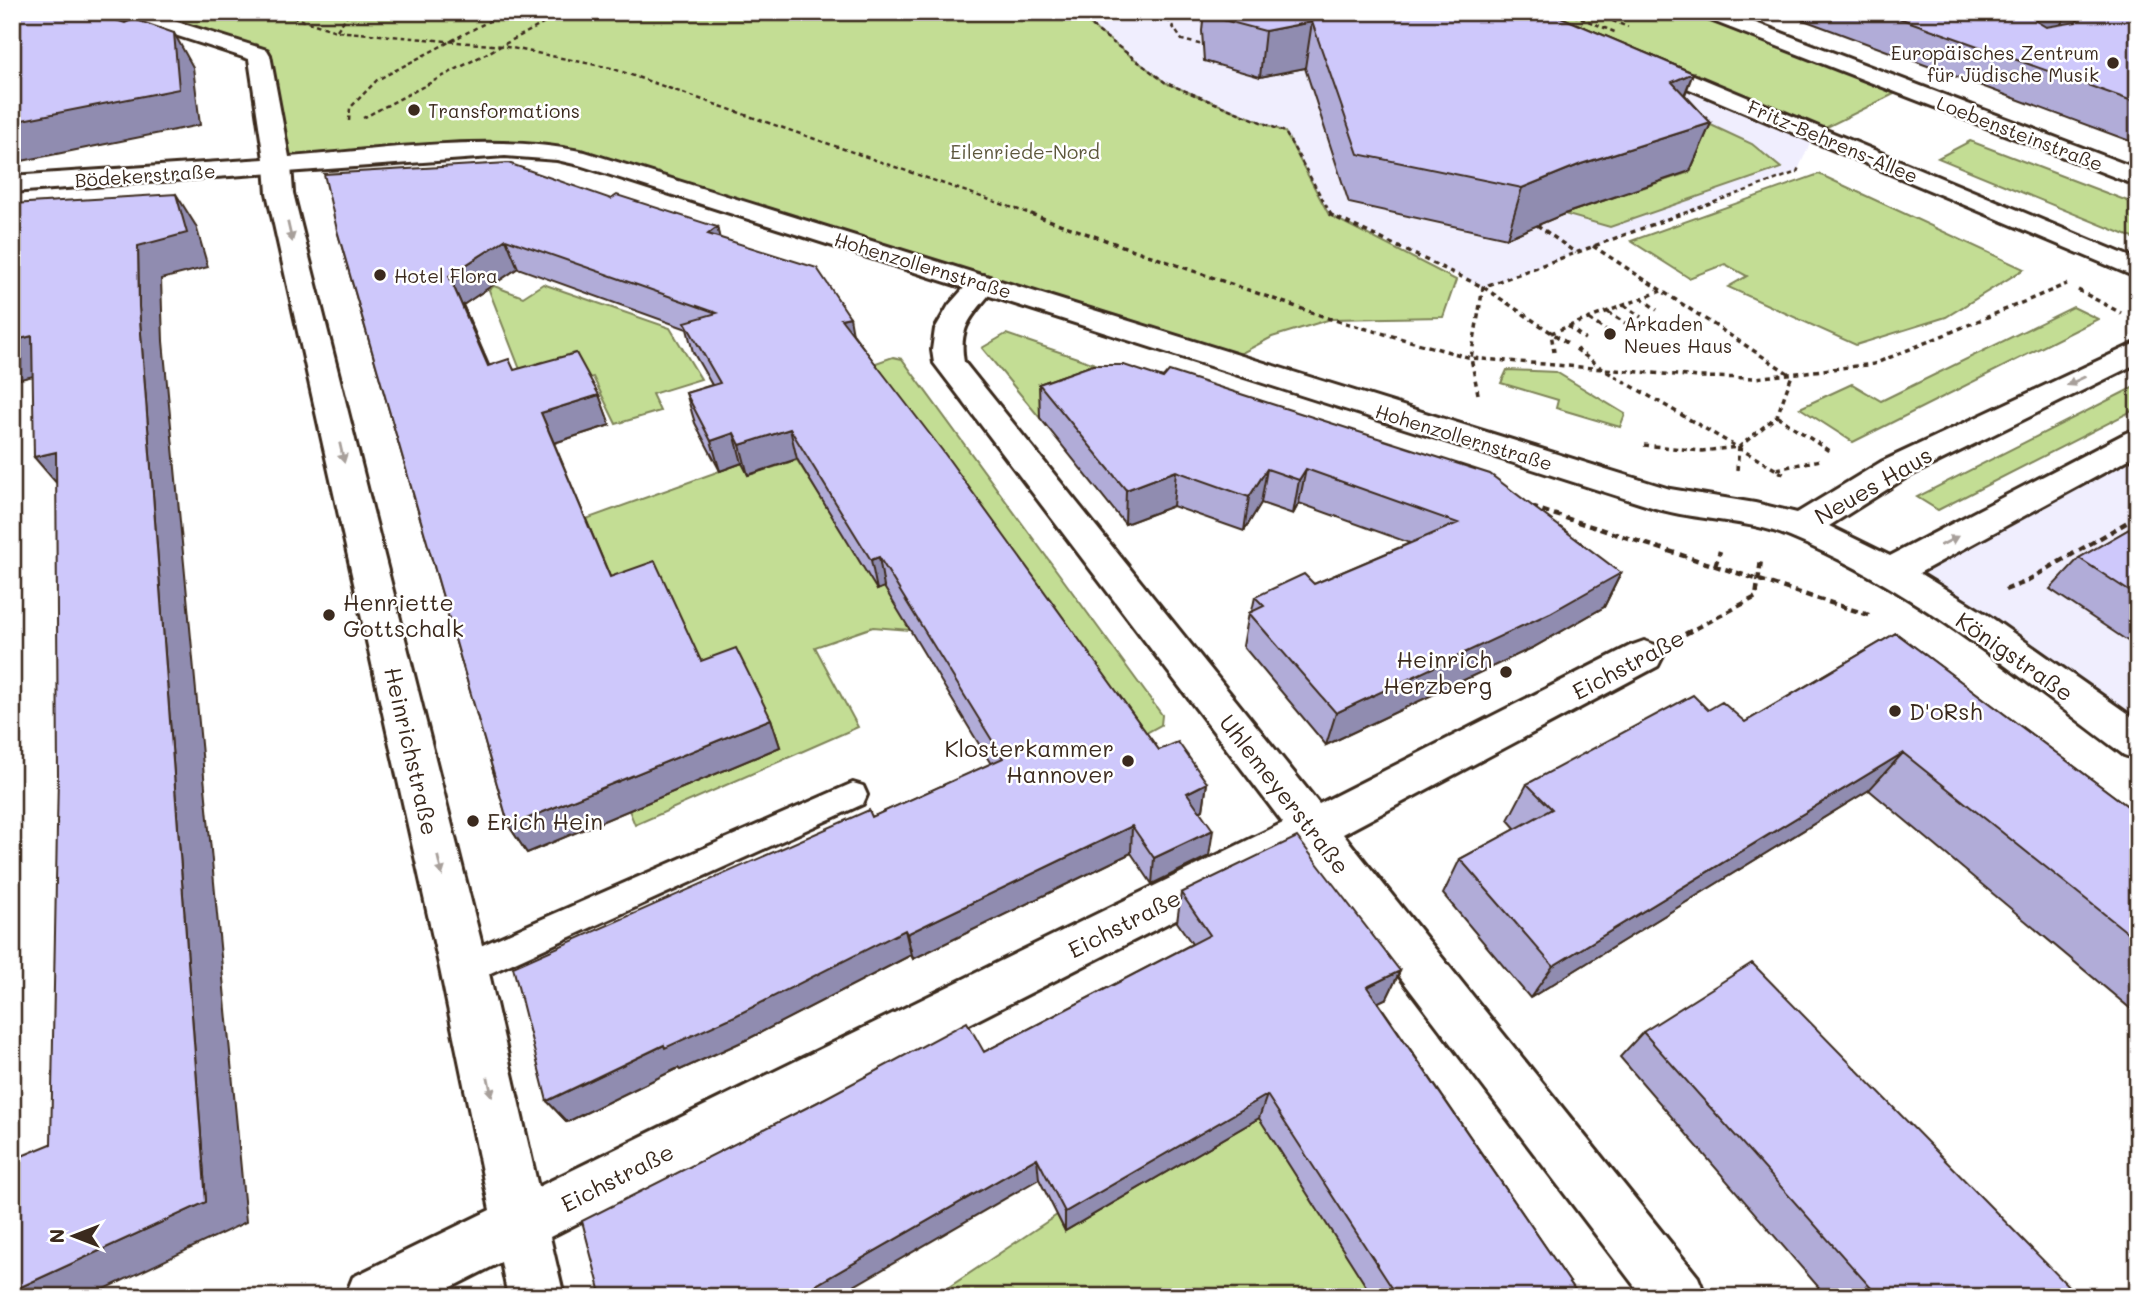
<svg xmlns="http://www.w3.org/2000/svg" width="2150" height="1309" viewBox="0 0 2150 1309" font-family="Mali,sans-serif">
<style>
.built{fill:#f0eefe}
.green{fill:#c3dd94;stroke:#7f8459;stroke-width:2}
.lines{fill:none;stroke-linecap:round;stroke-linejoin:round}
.service-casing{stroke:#3b2a1e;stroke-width:6}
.minor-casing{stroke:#3b2a1e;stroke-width:6}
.tertiary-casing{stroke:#3b2a1e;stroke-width:6}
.path-far2{stroke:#3b2a1e;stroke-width:2.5;stroke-dasharray:4.5 3.5;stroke-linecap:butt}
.path-far1{stroke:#3b2a1e;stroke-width:3.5;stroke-dasharray:5 4.5;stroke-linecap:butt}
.path{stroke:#3b2a1e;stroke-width:4.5;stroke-dasharray:7 5;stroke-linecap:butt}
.service{fill:#fff;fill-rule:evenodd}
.minor{fill:#fff;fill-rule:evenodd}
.tertiary{fill:#fff;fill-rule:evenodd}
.wall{fill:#b1acd8;stroke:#3b2a1e;stroke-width:2}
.shaded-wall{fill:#908cb0;stroke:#3b2a1e;stroke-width:2}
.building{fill:#cec8fb;stroke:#3b2a1e;stroke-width:2}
.oneway{fill:#a79f9a}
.poi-dot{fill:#3b2a1e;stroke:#fff;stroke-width:2.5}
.labels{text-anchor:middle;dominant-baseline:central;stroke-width:5;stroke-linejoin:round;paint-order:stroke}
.far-poi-label{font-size:19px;fill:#3b2a1e;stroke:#fff;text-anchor:start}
.far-street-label{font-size:19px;fill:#3b2a1e;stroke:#fff}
.far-park-label{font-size:19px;fill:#5d573c;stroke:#fff}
.street-label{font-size:23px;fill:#3b2a1e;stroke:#fff}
.poi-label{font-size:23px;fill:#3b2a1e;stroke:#fff;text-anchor:start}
</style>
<rect width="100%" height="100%" fill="#fff"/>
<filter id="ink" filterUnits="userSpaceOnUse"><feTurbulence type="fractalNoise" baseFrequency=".0143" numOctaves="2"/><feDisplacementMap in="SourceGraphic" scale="14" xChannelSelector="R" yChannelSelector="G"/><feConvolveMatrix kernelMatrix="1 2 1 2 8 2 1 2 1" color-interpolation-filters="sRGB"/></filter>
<g filter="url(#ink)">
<path class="built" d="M1073,12h455l287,121 -18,39 -314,115 -154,-72 -44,-83 -119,-49z
M2138,440v303l-249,-169z"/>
<path class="green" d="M123,12h950l93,71 119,49 44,83 127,65 -13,37 -112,2 -59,18 -47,25 -668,-209 -279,12 -19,-110z
M1528,12h179l199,76 -91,45z
M1698,119l54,25 29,24 -171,59 -46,-13 126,-42z
M1970,141l168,64v35l-200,-82z
M1819,174l205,95 -78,48 -90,28 -128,-58 19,-11 -22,-12 -36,14 -58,-37z
M543,284l127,44 31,51 -49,15 8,17 -44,13 -23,-47 -63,18 -41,-105 5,-4 29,11z
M2073,307l25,12 -245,123 -53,-34 52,-24 29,17z
M1006,334l169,57 -115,-3 -20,30 -58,-70z
M893,357l9,2 260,356 -1,10 -31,17 -59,-113 -21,-30 -18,6 -122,25 -37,-3 -58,20 43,80 -223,98 -6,-15 151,-63 -68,-56 -95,-98 -31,-74 156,-56 7,12 48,-15 38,60 38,-156z
M1507,370l49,2 69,42 -5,13 -64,-19 2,-8 -57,-17z
M2138,385v23l-200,102 -21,-13z
M1261,1116l112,181h-439l123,-82 8,16z"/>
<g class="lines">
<defs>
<path id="service" d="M853,783l10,3 4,9 -4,9 -388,176 -11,4 -11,-4 -5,-11 5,-11z"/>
<path id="minor" d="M1697,12h30l411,157v17l-438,-170z
M278,157l9,3 4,5 2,28 195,776 50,218 745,-364 -349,-460 -2,-13 3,-21 14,-24 24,-27 10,-3 10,3 4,6c-20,29 -40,38 -33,78l355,442 311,-158 14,-5 14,5 5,10 -5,10 -315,168 355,443 8,20h-63l-337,-444 -756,384 14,60h-56l-7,-35 -69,35h-87l8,-20 137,-67 -50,-241 -173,-776 -2,-28 4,-5z"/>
<path id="tertiary" d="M113,12h32l122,38 3,5 19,102c94,-7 204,-25 296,-5l1085,337 85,14 42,10 84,-51 257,-120v21l-233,115 -76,48 61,30 236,-123 12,-4v25l-219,119 70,43 149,105v39l-14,-5c-106,-79 -212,-168 -334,-218 -42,-18 -91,-16 -135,-29l-1076,-343 -22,-5 -52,-4 -493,36v-16l252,-17 -15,-100 -133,-43z
M1643,54l495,206v18l-503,-212 -3,-5 3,-5z"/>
</defs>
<use href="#service" class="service-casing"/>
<use href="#minor" class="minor-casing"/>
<use href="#tertiary" class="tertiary-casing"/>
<path class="path-far2" d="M277,12l59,19 166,15 109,22 425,148
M1073,12l93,71 119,49 47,84
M1163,12l19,28 21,5
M1566,12l51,21
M1590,12l38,15
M337,30l13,-18
M363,118l197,-103 11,-3
M349,121l1,-13 27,-28 129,-68
M1676,216l121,-44 2,-5"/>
<path class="path-far1" d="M1031,214l300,105 140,39 229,19 55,1 119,-14 193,-80
M1329,214l154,73 87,58
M1537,225l39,28
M1593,246l198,129
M2078,290l43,23
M1641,298l16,12
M1624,305l17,12
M1608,312l17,11
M1589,319l17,12
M1568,326l17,13
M1576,349l28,21 183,106
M1554,352l-3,-19 110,-42
M1478,394l-7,-36 12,-71 198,-73
M1777,416l55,37
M1644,445l58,6 37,-4 38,-31 15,-41
M1777,469l43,-9
M1737,470l2,-23"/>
<path class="path" d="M1531,507l341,109
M1715,566l5,-15
M2005,590l18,-7 115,-67
M1685,634l71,-37 5,-37"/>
<use href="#service" class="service"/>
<use href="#minor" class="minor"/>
<use href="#tertiary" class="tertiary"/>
</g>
<path class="wall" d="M1204,12h345l144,61 -8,22 26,28 -21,48 -126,43 -57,24 -158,-35 -44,-135 -45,9 -56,-16 -2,-30z
M1782,12h356v132z
M611,199l106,28 2,10 135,98 305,415 48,33 -4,27 -3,2 9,44 -57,28 -21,-31 -218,106 -2,-4 -163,84 -68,31 -2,-2 -111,54 -20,-21 325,-284 119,-53 -107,-177 -7,3 -80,-131 -49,16 -6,-12 -22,8 -25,-48 -9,-30 26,-8 -19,-33 -6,-23 -169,-61 -55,37 26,60 25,5 85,25 11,30 -56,18 56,134 91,84 70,58 9,28 -253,106 -18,-27 -172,-596z
M1093,365l528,208 -17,34 -70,40 -208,98 -83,-99 6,-33 3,-2 3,-14 59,-13 96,-41 -111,-40 -6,11 -32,-11 -17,28 -71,-25 -48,18 -85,-106 -1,-34z
M2138,524v124l-88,-59 29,-31z
M1896,633l242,181v201l-269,-225 -339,208 -87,-104 17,-35 56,-30 -8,-9 19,-36 181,-74 37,12z
M1181,893l219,78 -13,27 -9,4 202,295h-207l-114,-179 -194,113 -26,-52 -55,-127 208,-108 -15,-22z
M1643,1032l436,265h-252l-207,-240z"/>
<path class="shaded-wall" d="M2057,12h11l-17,29 -29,5 18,-31z
M2110,12h28v9z
M1312,22l-7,46 -45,9 5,-46z
M174,33l19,34 7,58 -188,38v-41z
M1693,73l-19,47 -2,-38z
M1711,123l-21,48 -126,43 -57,24 15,-50 59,-24z
M176,194l20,32 12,41 -47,12 2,62 83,881 -158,75h-76v-6l194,-89 -67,-895 -1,-61z
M717,227l7,29 -16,-22z
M506,239l12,29 -55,37 38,91 -52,-120z
M850,317l5,29 -14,-27z
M32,336l28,34 -48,11v-40z
M599,395l11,30 -56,18 -13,-30z
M790,429l7,30 -49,16 -8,-30z
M734,433l8,30 -22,8 -9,-30z
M56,452l8,40 -30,-35z
M1267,469l-6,34 -17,28 5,-34z
M1306,469l-7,34 -6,11 6,-34z
M1176,471l-3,35 -48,18 1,-34z
M879,557l5,30 -7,3 -6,-30z
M1621,573l-17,34 -70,40 -208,98 10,-32z
M771,719l9,28 -253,106 -18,-27z
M1903,753l-34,37 -339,208 23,-32z
M1207,783l-4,27 -20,10 4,-27z
M1132,826l-1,27 -218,106 -6,-25z
M1213,830l-4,26 -57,28 2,-26z
M905,930l6,25 -163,84 -68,31 -2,-2 -111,54 -20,-21z
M1400,971l-13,27 -31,15 11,-26z
M1267,1095l-8,23 -194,113v-19z
M1037,1158l2,21 -204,118h-40z"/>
<path class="building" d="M12,12h79l34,11 9,-4 40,14 5,56 -167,33z
M1207,12h342l144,61 -21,9 39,41 -130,41 -59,24 -164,-34 -46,-132 -47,9 -57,-15z
M1882,12h175l-17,3 -4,6 10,6 30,-5 4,-4 -3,-6h36l9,4 16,-3v90z
M508,163l103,36 6,-4 100,32 -9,7 109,34 33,49 -9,2 101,131 217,300 19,-8 29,41 -20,10 26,37 -59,28 -22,-32 -225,108 -2,-4 -170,86 -70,32 -1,-3 -117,56 -34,-134 356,-157 3,7 131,-59 -124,-201 -8,3 -81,-131 -50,16 -6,-12 -23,8 -25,-48 34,-10 -35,-61 32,-9 -211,-74 -57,37 39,90 21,-7 5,11 62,-17 23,42 -58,18 69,164 45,-16 46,100 35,-13 35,71 -262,107 -172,-596 -13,-56z
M176,194l11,39 -49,13 1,61 67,895 -194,89v-131l39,-16 7,-369 -2,-323 -22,5 -2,-121 -20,5v-137z
M1093,365h31l39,13 6,-7 321,103 131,99 -71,40 -214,100 -87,-100 15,-7 -9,-9 49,-23 10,10 144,-61 -152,-54 -7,11 -32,-11 -18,28 -73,-26 -50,19 -87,-106z
M2138,524v73l-59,-39z
M1896,633l242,181v127l-235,-188 -350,213 -93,-107 92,-50 -25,-25 166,-89 15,15 14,-8 23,20z
M1297,837l103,134 -33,16 213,310h-182l-131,-202 -202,117 -28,-54 -242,139h-193l-20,-76 234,-118 151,-81 17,30 226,-117 -29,-42z
M1752,963l327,334h-200l-236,-265z"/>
<defs><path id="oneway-solid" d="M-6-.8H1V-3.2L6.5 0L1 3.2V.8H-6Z" transform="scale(1.75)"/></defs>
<g class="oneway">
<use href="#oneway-solid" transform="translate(290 232) rotate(77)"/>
<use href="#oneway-solid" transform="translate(2076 381) rotate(154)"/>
<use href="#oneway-solid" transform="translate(342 453) rotate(77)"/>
<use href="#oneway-solid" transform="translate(1949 541) rotate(-28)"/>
<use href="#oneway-solid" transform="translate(440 866) rotate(77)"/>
<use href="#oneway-solid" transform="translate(490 1087) rotate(78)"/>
</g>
</g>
<g class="poi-dot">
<circle cx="2113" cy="63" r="7"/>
<circle cx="414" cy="110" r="7"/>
<circle cx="380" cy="275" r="7"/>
<circle cx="1610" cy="334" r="7"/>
<circle cx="329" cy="615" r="7"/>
<circle cx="1506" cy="672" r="7"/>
<circle cx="1895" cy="711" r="7"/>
<circle cx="1128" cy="761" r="7"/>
<circle cx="473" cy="821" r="7"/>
</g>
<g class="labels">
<g class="far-poi-label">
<text x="2099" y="52" text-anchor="end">Europäisches Zentrum<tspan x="2099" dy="22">für Jüdische Musik</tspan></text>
<text x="428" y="110">Transformations</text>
<text x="394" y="275">Hotel Flora</text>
<text x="1624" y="323">Arkaden<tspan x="1624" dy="22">Neues Haus</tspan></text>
</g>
<g class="far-street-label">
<text transform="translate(2020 133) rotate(21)">Loebensteinstraße</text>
<text transform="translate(1833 141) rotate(23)">Fritz-Behrens-Allee</text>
<text transform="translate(145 175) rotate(-4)">Bödekerstraße</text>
<text transform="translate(923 265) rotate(17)">Hohenzollernstraße</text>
<text transform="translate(1464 437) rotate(17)">Hohenzollernstraße</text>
</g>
<g class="far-park-label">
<text x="1025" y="151">Eilenriede-Nord</text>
</g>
<g class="street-label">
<text transform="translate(1873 485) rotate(-30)">Neues Haus</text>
<text transform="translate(2015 656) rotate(35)">Königstraße</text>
<text transform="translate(1628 664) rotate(-28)">Eichstraße</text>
<text transform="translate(412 751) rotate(77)">Heinrichstraße</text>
<text transform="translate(1285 794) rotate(52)">Uhlemeyerstraße</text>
<text transform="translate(1124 923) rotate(-27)">Eichstraße</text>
<text transform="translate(617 1177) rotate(-27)">Eichstraße</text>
</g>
<g class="poi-label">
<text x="343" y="602">Henriette<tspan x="343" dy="26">Gottschalk</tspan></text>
<text x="1492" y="659" text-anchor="end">Heinrich<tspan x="1492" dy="26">Herzberg</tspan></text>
<text x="1909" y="711">D'oRsh</text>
<text x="1114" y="748" text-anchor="end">Klosterkammer<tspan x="1114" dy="26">Hannover</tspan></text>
<text x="487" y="821">Erich Hein</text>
</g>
</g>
<rect width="2150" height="1309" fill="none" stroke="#fff" stroke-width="42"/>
<rect x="21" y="21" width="2108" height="1267" fill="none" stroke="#3b2a1e" stroke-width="2.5" filter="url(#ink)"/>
<g transform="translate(74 1236) rotate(270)" stroke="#ffffff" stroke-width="5" paint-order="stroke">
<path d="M0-5L12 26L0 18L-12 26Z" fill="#3b2a1e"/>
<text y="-10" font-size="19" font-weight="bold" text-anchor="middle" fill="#3b2a1e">N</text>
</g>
</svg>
